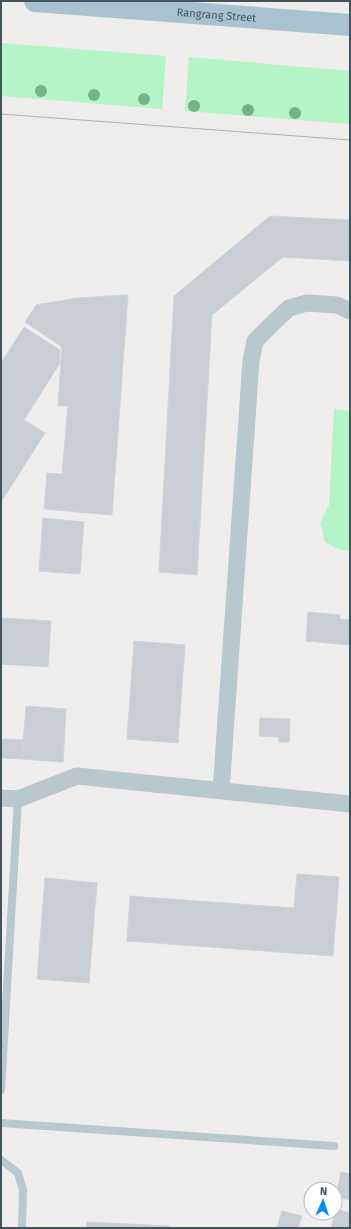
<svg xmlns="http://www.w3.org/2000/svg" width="351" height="1229" viewBox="0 0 351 1229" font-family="'Fira Sans',sans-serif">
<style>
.green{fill:#b5f4c6}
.building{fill:#c8ced3;stroke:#d0d4da}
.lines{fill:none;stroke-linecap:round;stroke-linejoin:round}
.lane{stroke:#b9c7ce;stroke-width:8}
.street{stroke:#b9c7ce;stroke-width:17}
.primary{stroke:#a9c2d0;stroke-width:22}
.tram{stroke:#aeb4b9;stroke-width:1}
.tree{fill:#73b48b}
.labels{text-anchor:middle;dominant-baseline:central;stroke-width:3;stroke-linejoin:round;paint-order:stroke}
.street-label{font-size:11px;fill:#43545d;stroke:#fff}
</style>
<rect width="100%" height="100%" fill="#f0eded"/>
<path class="green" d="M1,43l165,13 -4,53 -161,-13z
M189,57l161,14v53l-165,-13z
M334,409l16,2v140l-10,-1 -15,-8 -5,-19 9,-18z"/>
<path class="building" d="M270,216l80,4v41l-67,-4 -71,58 -15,260 -38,-3 15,-276z
M128,295l-16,220 -68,-6 3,-36 15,1 6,-68h-10l4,-59 -37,-25 11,-17 41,-7z
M24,327l36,23v13l-36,57 21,13 -44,69v-139z
M43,518l41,4 -4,52 -41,-3z
M308,612l32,3v4l10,1v25l-44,-4z
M1,618l50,3 -3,46 -47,-3z
M134,641l51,4 -7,98 -51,-4z
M26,706l40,3 -3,53 -41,-3z
M260,718l30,1 -1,23h-10v-5l-20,-1z
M1,739l23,1 -2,19 -21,-1z
M297,874l42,3 -6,79 -206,-15 3,-45 164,12z
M45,878l52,5 -8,100 -52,-4z
M341,1172l9,2v26l-14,-3z
M336,1209l14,4v15h-19z
M282,1211l20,5 -4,12h-21z
M87,1222l82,4v2h-83z"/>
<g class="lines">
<path class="lane" d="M1,1090l17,-291
M1,1123l333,23
M1,1160l17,13 5,17 -1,38"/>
<path class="street" d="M221,791l30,-430 4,-20 19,-19 15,-14 18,-5 30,2 13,6
M1,798l17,1 59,-23 273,28"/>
<path class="primary" id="s1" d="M35,1l315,24"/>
<path class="tram" d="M1,114l349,26"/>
</g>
<g class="tree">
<circle cx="41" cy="91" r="6"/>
<circle cx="94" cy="95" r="6"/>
<circle cx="144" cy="99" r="6"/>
<circle cx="194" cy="106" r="6"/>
<circle cx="248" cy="110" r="6"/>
<circle cx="295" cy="113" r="6"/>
</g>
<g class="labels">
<g class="street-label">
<text stroke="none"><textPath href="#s1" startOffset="182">Rangrang Street</textPath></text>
</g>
</g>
<rect width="351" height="1229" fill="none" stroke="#43545d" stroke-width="4"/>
<g transform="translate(323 1201) rotate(3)"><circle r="19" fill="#ffffff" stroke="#b4bbbe"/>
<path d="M0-3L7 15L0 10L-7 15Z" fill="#048af3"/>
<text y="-6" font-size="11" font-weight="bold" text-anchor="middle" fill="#43545d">N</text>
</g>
</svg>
